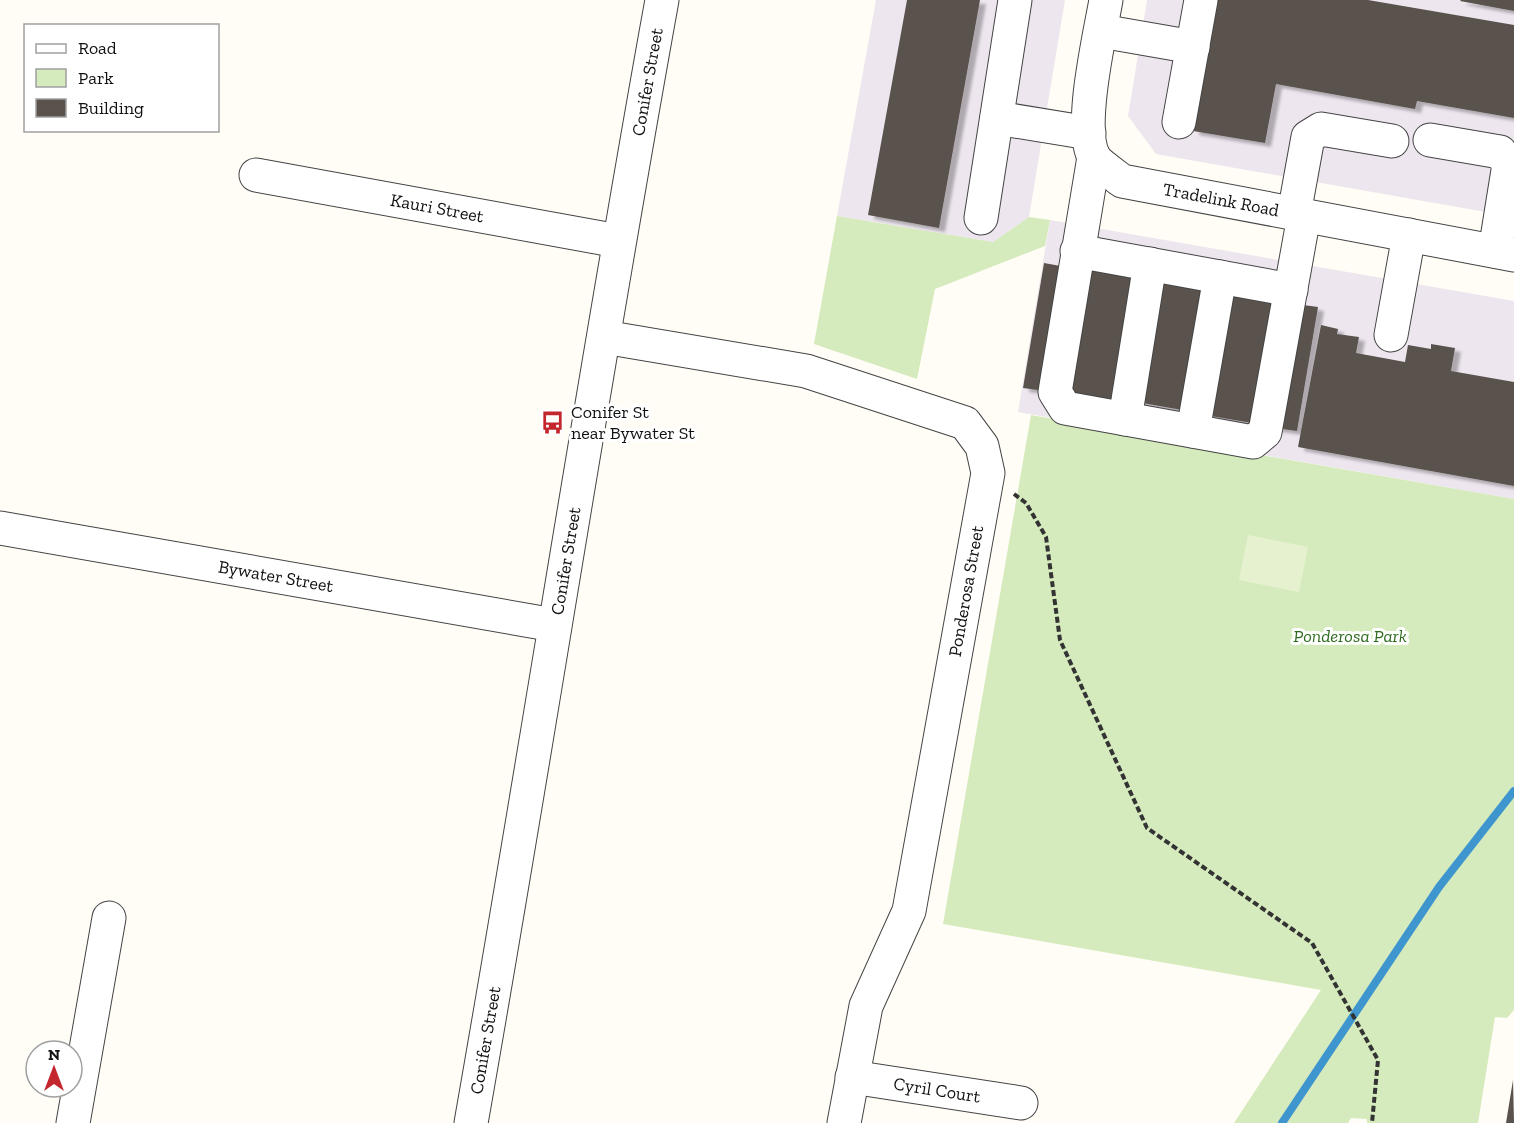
<svg xmlns="http://www.w3.org/2000/svg" width="1514" height="1123" viewBox="0 0 1514 1123" font-family="'Zilla Slab',serif">
<style>
.industrial{fill:#eee6ef}
.green{fill:#d5ebbd}
.pitch{fill:#e6f2cf}
.lines{fill:none;stroke-linecap:round;stroke-linejoin:round}
.stream{stroke:#3f96cf;stroke-width:8}
.building{fill:#5a524d;filter:url(#shadow)}
.minor-casing{stroke:#444;stroke-width:35}
.path{stroke:#333;stroke-width:4;stroke-dasharray:6 3;stroke-linecap:butt}
.minor{stroke:#fff;stroke-width:33}
.labels{text-anchor:middle;dominant-baseline:central;stroke-width:6;stroke-linejoin:round;paint-order:stroke}
.street-label{font-size:18px;fill:#111;stroke:#fff}
.poi-label{font-size:18px;fill:#111;stroke:#fff;text-anchor:start}
.park-label{font-size:18px;font-style:italic;fill:#2f6b1f;stroke:#fff}
</style>
<defs>
<filter id="shadow"><feDropShadow dx="6" dy="4" stdDeviation="1.5" flood-color="#0004"/></filter>
</defs>
<rect width="100%" height="100%" fill="#fffdf5"/>
<path class="industrial" d="M876,0h189l-36,217 -36,25 -156,-26z
M1147,0h367v217l-358,-63 -28,-38z
M1050,220l464,81v198l-496,-87z"/>
<path class="green" d="M837,216l156,26 36,-25 21,3 -5,26 -110,43 -18,90 -103,-35z
M1031,415l483,84v511l-7,8 -12,-1 -17,106h-111v-4l-16,-1 -3,5h-114l87,-133 -378,-66z"/>
<path class="pitch" d="M1248,535l60,12 -9,45 -60,-12z"/>
<g class="lines">
<path class="stream" d="M1282,1123l157,-236 75,-96"/>
</g>
<path class="building" d="M907,0h73l-41,228 -71,-13z
M1216,0h152l146,25v93l-97,-17 -2,8 -139,-25 -11,59 -72,-12z
M1461,0h53v11l-54,-10z
M1044,263l22,4 -21,124 -22,-3z
M1087,267l45,8 -21,124 -45,-7z
M1157,279l46,8 -21,123 -45,-8z
M1227,291l47,9 -22,123 -47,-8z
M1296,304l22,3 -21,124 -22,-3z
M1321,325l17,4 -1,5 22,3 -3,16 49,9 3,-17 23,4v-5l24,4 -4,23 63,11v104l-216,-39z
M1513,1080l1,43h-8z"/>
<g class="lines">
<defs>
<g id="minor">
<path id="s1" d="M1106,0c-6,34 -28,128 -12,157 4,7 21,18 28,24l392,74"/>
<path d="M1101,31l92,16"/>
<path d="M997,118l92,15"/>
<path d="M1179,122l22,-122"/>
<path d="M1430,140l70,12 9,12 -14,87"/>
<path d="M1094,157l-39,235 10,16 188,34 12,-10 39,-216"/>
<path id="s2" d="M256,175l362,66"/>
<path d="M1294,214l14,-77 13,-8 71,12"/>
<path d="M981,218l34,-218"/>
<path d="M1077,251l214,39"/>
<path d="M1391,335l18,-100"/>
<path d="M604,337l202,34 159,52 17,23 6,27 -79,438 -43,95 -22,117"/>
<path d="M1125,419l25,-155"/>
<path d="M1193,431l27,-154"/>
<path id="s3" d="M0,528l554,97"/>
<path id="s4" d="M852,1077l169,26"/>
<path d="M73,1123l36,-205"/>
<path id="s5" d="M471,1123c66,-374 123,-749 191,-1123"/>
</g>
</defs>
<use href="#minor" class="minor-casing"/>
<path class="path" d="M1014,494l12,9 20,34 14,103 87,188 165,115 66,117 -6,63"/>
<use href="#minor" class="minor"/>
</g>
<defs>
<symbol id="bus-bare" viewBox="-9 -9 18 18"><path d="M-5-6H5V4H4V6H2V4H-2V6H-4V4H-5ZM-3.5-4V0h7V-4ZM-3.5 1.2v1.5H-2V1.2ZM2 1.2v1.5H3.5V1.2Z" fill="#c4262e" stroke="#fff" stroke-width="2.5" paint-order="stroke"/></symbol>
</defs>
<g fill-rule="evenodd">
<use href="#bus-bare" x="536" y="406" width="33" height="33"/>
</g>
<g class="labels">
<g class="street-label">
<text stroke="none"><textPath href="#s5" startOffset="1056">Conifer Street</textPath></text>
<text stroke="none"><textPath href="#s1" startOffset="297">Tradelink Road</textPath></text>
<text stroke="none"><textPath href="#s2" startOffset="184">Kauri Street</textPath></text>
<text stroke="none"><textPath href="#s5" startOffset="570">Conifer Street</textPath></text>
<text stroke="none"><textPath href="#s3" startOffset="280">Bywater Street</textPath></text>
<text transform="translate(966 591) rotate(-80)">Ponderosa Street</text>
<text stroke="none"><textPath href="#s5" startOffset="84">Conifer Street</textPath></text>
<text stroke="none"><textPath href="#s4" startOffset="86">Cyril Court</textPath></text>
</g>
<g class="poi-label">
<text x="571" y="412">Conifer St<tspan x="571" dy="21">near Bywater St</tspan></text>
</g>
<g class="park-label">
<text x="1350" y="636">Ponderosa Park</text>
</g>
</g>
<rect x="24" y="24" width="195" height="108" fill="#ffffff" stroke="#a0a0a0" stroke-width="1.5"/>
<rect x="36" y="44" width="30" height="9" fill="#ffffff" stroke="#a0a0a0" stroke-width="1.5"/>
<text x="78" y="54" font-size="18" fill="#111111">Road</text>
<rect x="36" y="69" width="30" height="18" fill="#d5ebbd" stroke="#a0a0a0" stroke-width="1.5"/>
<text x="78" y="84" font-size="18" fill="#111111">Park</text>
<rect x="36" y="99" width="30" height="18" fill="#5a524d" stroke="#a0a0a0" stroke-width="1.5"/>
<text x="78" y="114" font-size="18" fill="#111111">Building</text>
<g transform="translate(54 1069)"><circle r="28" fill="#ffffff" stroke="#a0a0a0" stroke-width="1.5"/>
<path d="M0-4.5L10 22L0 15L-10 22Z" fill="#c4262e"/>
<text y="-9" font-size="16" font-weight="bold" text-anchor="middle" fill="#111111">N</text>
</g>
</svg>
